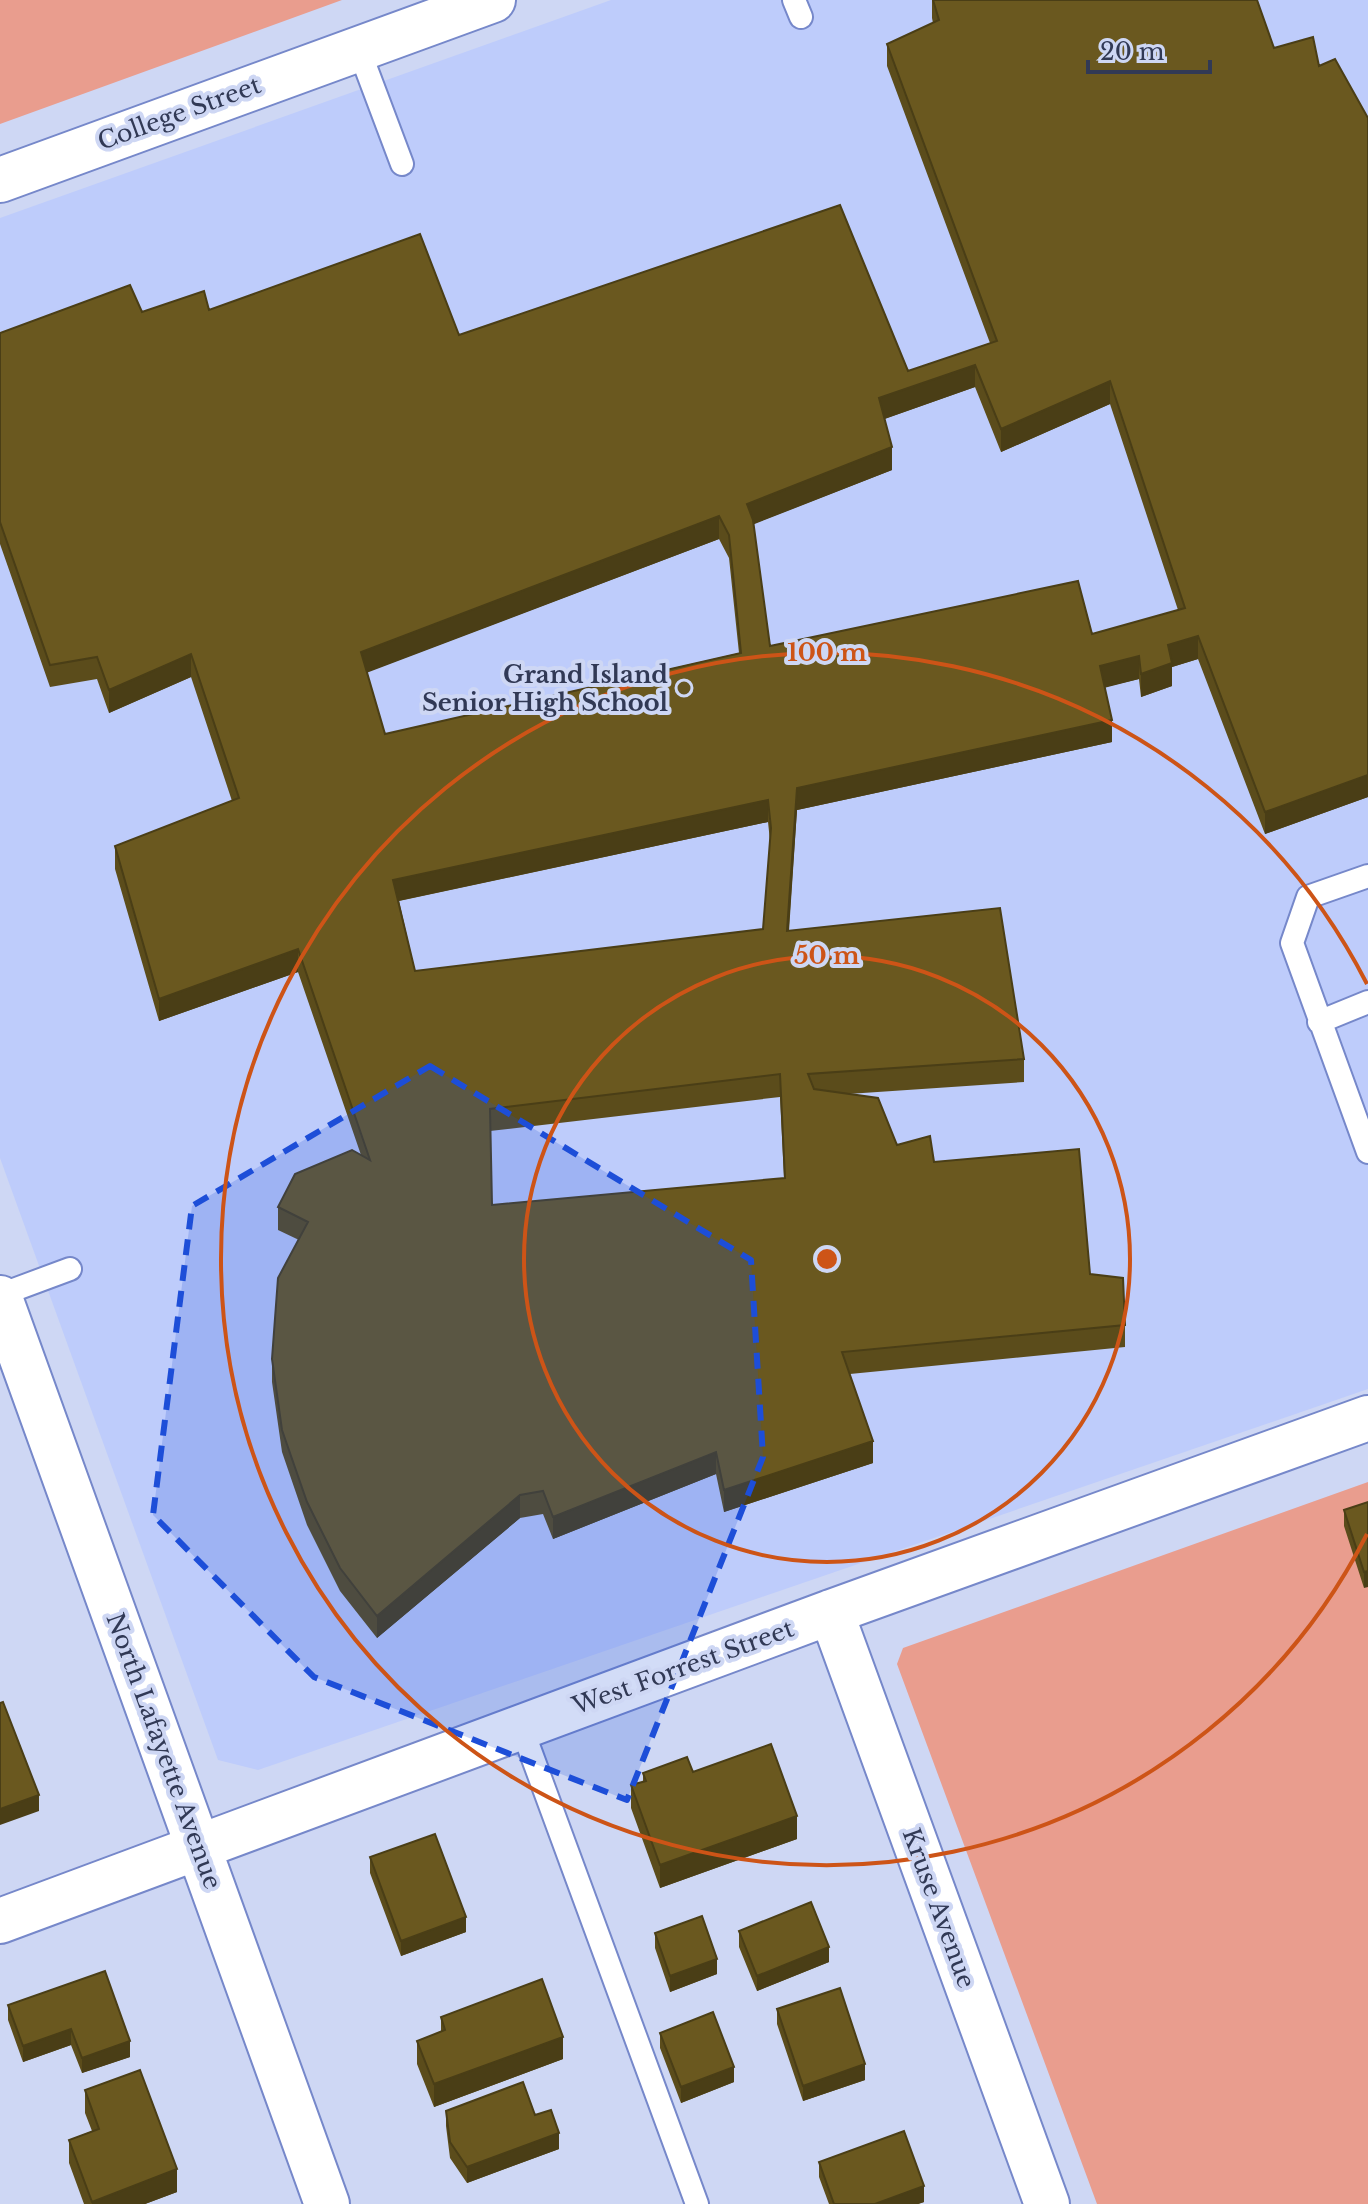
<svg xmlns="http://www.w3.org/2000/svg" width="1368" height="2204" viewBox="0 0 1368 2204" font-family="'Libre Baskerville',serif">
<style>
.built{fill:#beccfb}
.green{fill:#e99d8e}
.lines{fill:none;stroke-linecap:round;stroke-linejoin:round}
.service-casing{stroke:#7688ca;stroke-width:26}
.minor-casing{stroke:#7688ca;stroke-width:48}
.service{stroke:#fff;stroke-width:22}
.minor{stroke:#fff;stroke-width:44}
.wall{fill:#5b4c1b;fill-rule:evenodd}
.shaded-wall{fill:#4a3e16}
.building{fill:#6a581f;stroke:#4a3e16;stroke-width:2;fill-rule:evenodd}
.marked{fill:#1d4ed8;fill-opacity:0.2;stroke:#1d4ed8;stroke-width:6;stroke-dasharray:16 10;stroke-linejoin:round}
.ring{fill:none;stroke:#cd5417;stroke-width:4}
.poi-dot{fill:#655522;stroke:#ced7f4;stroke-width:3}
.labels{text-anchor:middle;dominant-baseline:central;stroke-width:8;stroke-linejoin:round;paint-order:stroke}
.street-label{font-size:24px;fill:#313955;stroke:#ced7f4}
.poi-label{font-size:24px;font-weight:bold;fill:#313955;stroke:#ced7f4;text-anchor:end}
.centre{fill:#cd5417;stroke:#ced7f4;stroke-width:4}
.ring-label{font-size:24px;text-anchor:middle;font-weight:bold;fill:#cd5417;stroke:#ced7f4;stroke-width:8;stroke-linejoin:round;paint-order:stroke}
</style>
<rect width="100%" height="100%" fill="#ced7f4"/>
<path class="built" d="M611,0h757v1389l-1110,381 -40,-10 -218,-602v-940z"/>
<path class="green" d="M0,0h342l-342,124z
M1368,1482v722h-271l-200,-540 6,-16z"/>
<g class="lines">
<defs>
<path id="service" d="M794,0l7,17
M358,47l44,117
M1368,876l-60,21 -16,46 76,209
M1319,1022l49,-20
M0,1295l70,-26
M521,1726l176,478"/>
<path id="minor" d="M0,180l493,-180
M0,1298l327,906
M831,1612l216,592
M0,1921l831,-309 537,-194"/>
</defs>
<use href="#service" class="service-casing"/>
<use href="#minor" class="minor-casing"/>
<use href="#service" class="service"/>
<use href="#minor" class="minor"/>
</g>
<path class="wall" d="M932,0h325l17,48 45,18 49,52v679l-103,37 -67,-175 -26,8v19l-31,11 -2,-18 -34,8 7,55 -315,68 -8,121 235,128v23l-176,12 49,51 37,17 156,112 35,51v22l-275,27 23,89 -149,49 -8,-38 -163,65 -10,-25 -23,4 -143,120 -37,-47 -33,-66 -25,-73 -10,-70v-23l27,-119 -21,-10v-23l83,-52 -63,-183 -139,49 -44,-152v-23l117,-45 -41,-124 -82,36 -12,-34 -47,8 -50,-143v-211l142,-21 67,-2 250,25 449,36 82,-28 -103,-277v-22l46,-21 -1,-5zM975,387l26,65 109,-48 68,206 -86,24 -322,12 -17,-122 139,-54 -8,-51zM719,539l10,19 10,95 -354,81 -18,-62zM768,822l2,19 -7,88 -348,42 -16,-70zM780,1097l4,81 -292,27 -2,-74z
M1368,1502l-4,86 -20,-62v-16z
M693,1772l104,67 -137,49 -29,-80v-23l12,-3v-9z
M370,1857l96,75 -65,24 -31,-83z
M739,1931l90,31 -72,29 -18,-44z
M655,1933l62,41 -47,18 -15,-44z
M8,2005l122,36v16l-48,16 -11,-28 -48,17 -15,-42z
M777,2009l88,71 -62,21 -26,-77z
M441,2017l122,42 -129,48 -17,-43v-23l24,-9z
M660,2033l74,49 -53,21 -21,-55z
M85,2090l92,102 -32,12h-61l-15,-41v-23l23,-9 -7,-18z
M446,2111l89,4 24,34 -92,34 -17,-25 -4,-32z
M819,2162l105,40 -6,2h-89l-10,-27z"/>
<path class="shaded-wall" d="M975,365v22l-96,34v-23z
M1110,381v23l-109,48v-23z
M892,447v23l-145,57v-23z
M719,516v23l-358,136v-23z
M1198,636v23l-26,8v19l-31,11v-23l27,-29z
M191,654v23l-82,36v-23z
M1139,656v23l-39,10v-23z
M1112,720v22l-315,68 -10,144v-23l10,-143z
M1368,775v22l-103,37v-22z
M768,800v22l-375,80v-22z
M298,949v23l-139,49v-22z
M873,1441v22l-149,49v-22z
M716,1452v22l-163,65v-22z
M520,1495v23l-143,120v-22z
M1368,1571v16l-4,1v-16z
M39,1795v16l-39,14v-16z
M797,1816v23l-137,49v-23z
M466,1917v15l-65,24v-15z
M829,1947v15l-72,29v-15z
M717,1959v15l-47,18v-16z
M71,2029v16l-48,17v-16z
M563,2037v22l-129,48v-23z
M130,2041v16l-48,16v-15z
M865,2064v16l-62,21v-15z
M734,2067v15l-53,21v-16z
M559,2133v16l-92,34v-16z
M177,2169v23l-32,12h-53v-2z
M924,2186v16l-6,2h-43z"/>
<path class="building" d="M933,0h324l17,48 39,-11 6,29 16,-7 33,59v657l-103,37 -67,-176 -30,9 4,18 -31,11 -2,-18 -39,10 12,54 -315,68 -10,143 213,-23 24,151 -216,15 6,15 64,9 19,47 33,-9 4,26 145,-13 11,125 33,4 2,47 -283,27 31,89 -149,49 -8,-38 -163,65 -10,-26 -23,4 -143,121 -37,-48 -33,-66 -25,-72 -10,-71 6,-81 30,-56 -30,-15 17,-33 57,-24 18,10 -72,-211 -139,50 -44,-153 124,-48 -48,-144 -82,36 -12,-33 -47,8 -50,-143v-189l130,-48 12,27 62,-21 5,19 211,-76 39,101 381,-130 68,166 89,-30 -110,-297 52,-24zM975,365l26,64 109,-48 75,227 -93,26 -14,-53 -308,65 -17,-126 -6,-16 145,-57 -13,-49zM719,516l10,19 12,118 -356,81 -24,-82zM768,800l3,28 -8,101 -348,42 -22,-91zM780,1074l5,104 -293,27 -2,-96z
M1368,1502v69l-4,1 -20,-62z
M3,1702l36,93 -39,14v-106z
M771,1744l26,72 -137,49 -29,-80 15,-4 -3,-8 44,-16 6,15z
M435,1834l31,83 -65,24 -31,-84z
M811,1902l18,45 -72,29 -18,-45z
M702,1916l15,43 -47,17 -15,-43z
M105,1971l25,70 -48,17 -11,-29 -48,17 -15,-41z
M542,1979l21,58 -129,47 -17,-43 28,-11 -4,-13z
M840,1988l25,76 -62,22 -26,-77z
M713,2012l21,55 -53,20 -21,-54z
M140,2070l37,99 -85,33 -23,-62 30,-11 -14,-39z
M523,2082l12,33 16,-5 8,23 -92,34 -17,-25 -4,-31z
M904,2131l20,55 -49,18h-41l-15,-42z"/>
<path class="marked" d="M430,1066l321,194 12,197 -136,343 -313,-123 -161,-162 39,-309z"/>
<g class="ring">
<circle cx="827" cy="1259" r="303"/>
<path d="M1367 1534A606 606 0 1 1 1367 984"/>
</g>
<circle class="poi-dot" cx="684" cy="688" r="8"/>
<g class="labels">
<g class="street-label">
<text transform="translate(179 113) rotate(-20)">College Street</text>
<text transform="translate(683 1667) rotate(-20)">West Forrest Street</text>
<text transform="translate(164 1751) rotate(70)">North Lafayette Avenue</text>
<text transform="translate(939 1908) rotate(70)">Kruse Avenue</text>
</g>
<g class="poi-label">
<text x="668" y="674">Grand Island<tspan x="668" dy="28">Senior High School</tspan></text>
</g>
</g>
<circle cx="827" cy="1259" r="12" class="centre"/>
<g class="ring-label">
<text x="827" y="661">100 m</text>
<text x="827" y="964">50 m</text>
</g>
<path d="M1088 60v12h122v-12" fill="none" stroke="#313955" stroke-width="4"/>
<text x="1100" y="60" font-size="24" fill="#313955" stroke="#ced7f4" stroke-width="6" paint-order="stroke">20 m</text>
</svg>
